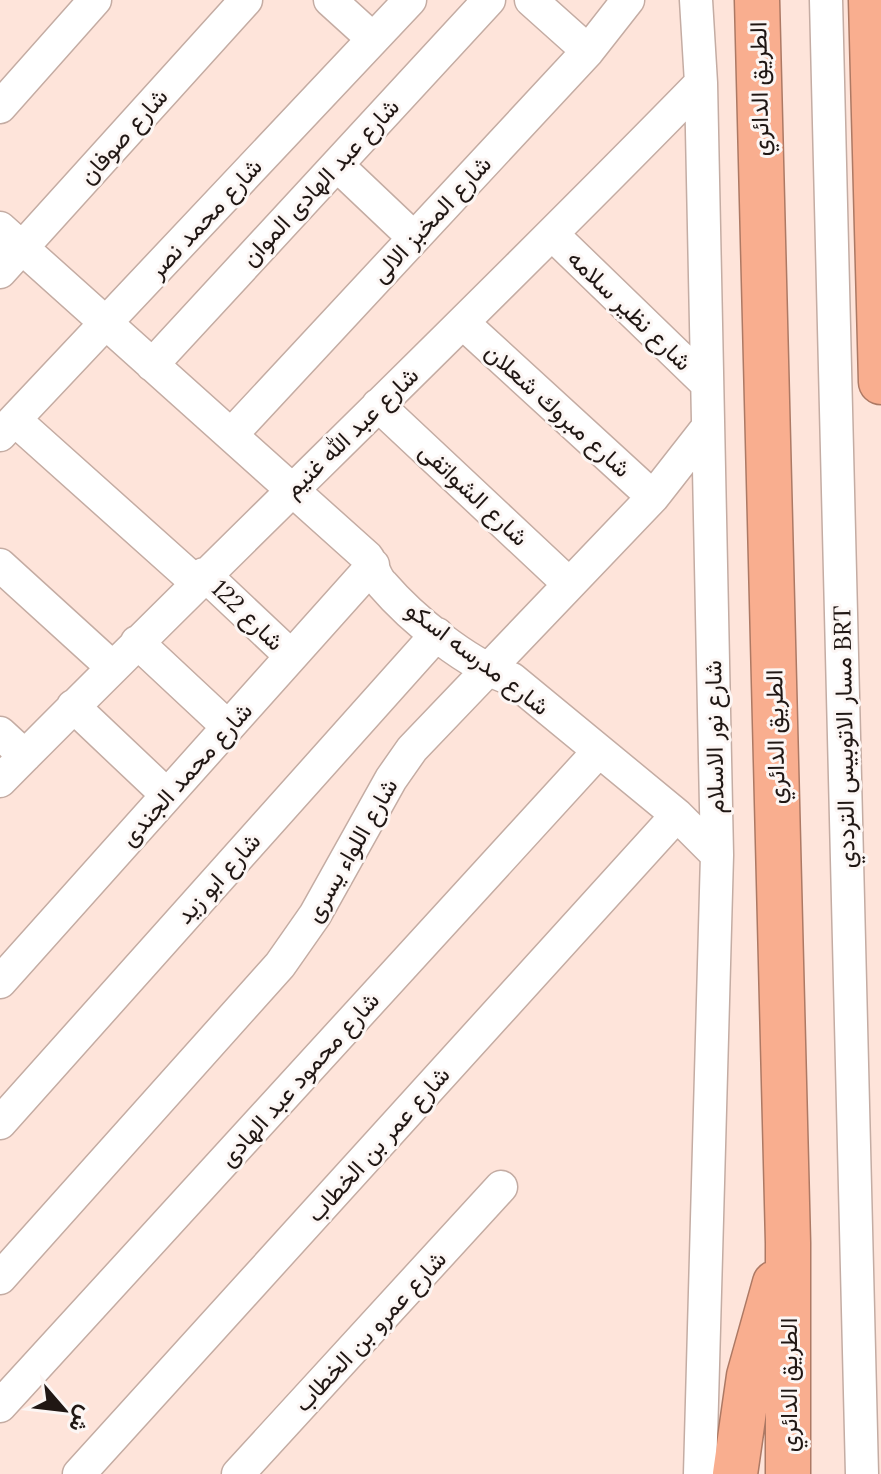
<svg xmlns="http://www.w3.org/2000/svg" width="881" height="1474" viewBox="0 0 881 1474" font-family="Lora,Vazirmatn,serif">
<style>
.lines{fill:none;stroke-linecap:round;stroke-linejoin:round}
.minor-casing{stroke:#c4aca3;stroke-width:35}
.highway-casing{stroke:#ad7964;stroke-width:47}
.minor{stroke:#fff;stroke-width:32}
.highway{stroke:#f9ae8f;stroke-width:44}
.labels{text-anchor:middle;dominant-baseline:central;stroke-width:6;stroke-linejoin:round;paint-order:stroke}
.street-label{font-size:24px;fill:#201714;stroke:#fcf6f4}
</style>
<rect width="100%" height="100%" fill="#fee4da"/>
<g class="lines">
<defs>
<path id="minor" d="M330,0l43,39
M531,0l57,51
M696,0l5,83 16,772 -17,619
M826,0l36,1474
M0,107l95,-107
M337,165l77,73
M0,228l367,329c7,9 7,19 15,27 30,35 86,81 130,95l165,136 40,40
M553,235l154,149
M0,272l246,-272
M463,323l190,174
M152,365l337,-365
M378,405l191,179
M15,420l181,162
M0,435l410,-435
M231,435l357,-384 40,-51
M0,565l112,102
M204,574l87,82
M137,642l91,85
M73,706l94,89
M0,733l25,23
M0,781c232,-235 471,-462 701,-698
M0,982l373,-417
M0,1123l437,-489
M0,1278l280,-313 35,-50 76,-136 21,-30 241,-252 54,-69
M0,1406l598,-654
M79,1474l598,-659
M238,1474l263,-287"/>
<path id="highway" d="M757,0l31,1243v231
M871,0l10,382
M735,1474l14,-98 26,-93"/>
</defs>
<use href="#minor" class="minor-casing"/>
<use href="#highway" class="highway-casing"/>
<use href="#minor" class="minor"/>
<use href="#highway" class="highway"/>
</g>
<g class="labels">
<g class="street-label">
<text transform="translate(759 89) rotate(-91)">الطريق الدائري</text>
<text transform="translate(123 136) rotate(-48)">شارع صوفان</text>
<text transform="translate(320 182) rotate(-47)">شارع عبد الهادى الموان</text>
<text transform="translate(205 218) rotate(-47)">شارع محمد نصر</text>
<text transform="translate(431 219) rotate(-47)">شارع المخبز الالى</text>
<text transform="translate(630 310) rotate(44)">شارع نظير سلامه</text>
<text transform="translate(558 410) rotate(42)">شارع مبروك شعلان</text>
<text transform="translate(351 432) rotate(-44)">شارع عبد الله غنيم</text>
<text transform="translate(474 494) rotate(43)">شارع الشواتفى</text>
<text transform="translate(248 615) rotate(44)">شارع 122</text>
<text transform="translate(478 658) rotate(37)">شارع مدرسه اسكو</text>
<text transform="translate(714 737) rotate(-91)">شارع نور الاسلام</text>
<text transform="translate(775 737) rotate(-91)">الطريق الدائري</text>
<text transform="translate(844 737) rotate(-91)">مسار الاتوبيس الترددي BRT</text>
<text transform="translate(186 774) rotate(-48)">شارع محمد الجندى</text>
<text transform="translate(351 850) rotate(-60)">شارع اللواء يسرى</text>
<text transform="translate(218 878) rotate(-48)">شارع ابو زيد</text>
<text transform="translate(299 1079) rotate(-48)">شارع محمود عبد الهادى</text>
<text transform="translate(378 1144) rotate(-48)">شارع عمر بن الخطاب</text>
<text transform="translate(370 1331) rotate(-47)">شارع عمرو بن الخطاب</text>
<text transform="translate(788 1385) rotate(-90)">الطريق الدائري</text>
</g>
</g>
<g transform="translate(64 1410) rotate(118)" stroke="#fcf6f4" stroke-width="6" paint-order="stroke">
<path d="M0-6L14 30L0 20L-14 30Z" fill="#201714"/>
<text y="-12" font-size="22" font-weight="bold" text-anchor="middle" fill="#201714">ش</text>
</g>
</svg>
